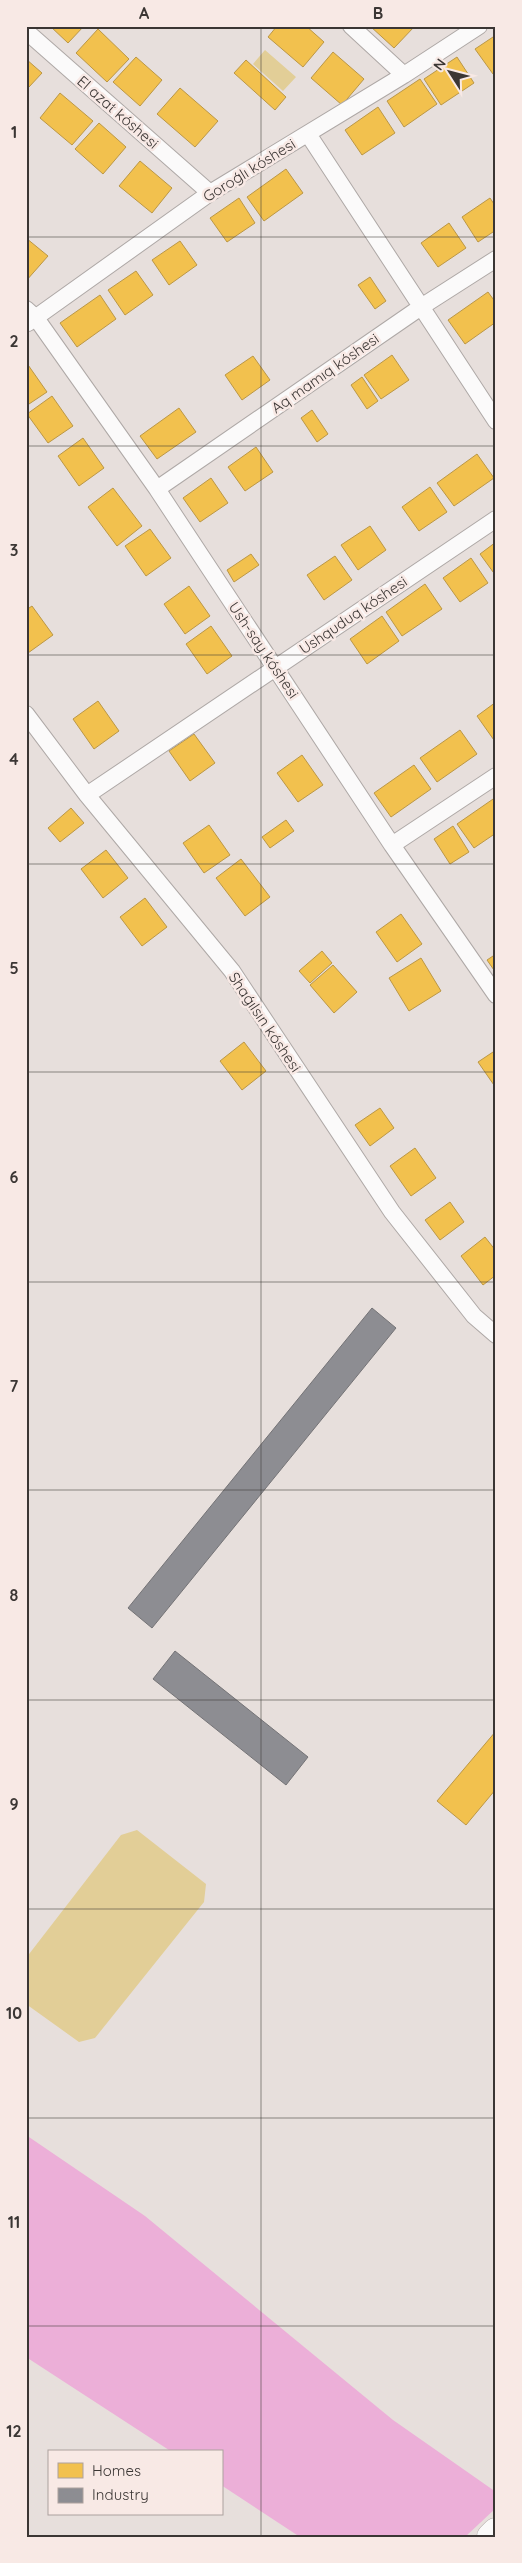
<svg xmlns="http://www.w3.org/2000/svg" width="522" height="2563" viewBox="0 0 522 2563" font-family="Quicksand,sans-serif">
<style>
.green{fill:#e2ce97}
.water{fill:#ecafd8}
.pier{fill:#e7dfdc}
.homes{fill:#f2c14e;stroke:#bb9746}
.industry{fill:#8d8d92;stroke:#747376}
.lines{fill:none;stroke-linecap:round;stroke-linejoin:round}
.minor-casing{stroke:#aea8a6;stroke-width:18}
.trunk-casing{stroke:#aea8a6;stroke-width:29}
.minor{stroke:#fbfafa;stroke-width:16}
.trunk{stroke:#fbfafa;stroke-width:28}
.grid{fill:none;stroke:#3b3634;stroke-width:1;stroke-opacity:0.55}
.labels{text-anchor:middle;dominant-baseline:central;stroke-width:5;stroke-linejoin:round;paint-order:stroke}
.street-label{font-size:15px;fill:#3b3634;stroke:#f8e9e5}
.neatline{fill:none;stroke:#3b3634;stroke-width:2}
.grid-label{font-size:16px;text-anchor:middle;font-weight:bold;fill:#3b3634}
</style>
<rect width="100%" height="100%" fill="#e7dfdc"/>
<path class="green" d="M265,50l31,27 -13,14 -30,-27z
M137,1830l69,54 -2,18 -109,136 -16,4 -53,-38v-46l95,-123z"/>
<path class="water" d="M26,2135l119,81 248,204 103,72v45h-196l-79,-52v-33h-49l-146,-95z"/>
<path class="pier" d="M496,2508v29h-31z"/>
<path class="homes" d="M50,26h34l-16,17z
M277,26h29l18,16 -21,25 -35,-30z
M370,26h44v1l-20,21z
M98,29l31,30 -22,23 -31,-29z
M496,35v37l-3,2 -18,-25z
M333,52l31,27 -22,26 -31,-27z
M136,57l26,23 -22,26 -27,-24z
M457,57l17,26 -33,22 -17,-26z
M26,59l16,14 -13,14 -3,-3z
M246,60l40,37 -11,13 -41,-37z
M420,79l17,25 -33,23 -17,-26z
M180,88l38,33 -23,26 -38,-33z
M60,93l33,28 -21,24 -32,-27z
M378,107l17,26 -33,22 -17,-25z
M99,123l27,24 -23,27 -28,-25z
M140,161l32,27 -20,25 -33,-27z
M286,169l17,24 -39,28 -17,-24z
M239,198l16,25 -28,19 -17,-24z
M490,198l6,9v23l-18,12 -16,-25z
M449,223l17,25 -28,19 -17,-24z
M26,238l22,18 -22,25z
M180,241l17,24 -28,20 -17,-25z
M136,271l17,24 -28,20 -17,-25z
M370,277l16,24 -11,8 -17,-24z
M488,292l8,11v19l-31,22 -17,-24z
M100,295l16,24 -39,28 -17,-24z
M392,355l17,25 -28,19 -17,-24z
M253,356l17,24 -28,20 -17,-25z
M26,362l21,30 -21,14z
M362,377l16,24 -11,8 -16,-24z
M52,396l21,30 -25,17 -21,-29z
M179,408l17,24 -39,27 -17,-23z
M312,410l16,24 -11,8 -16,-24z
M83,438l21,30 -25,18 -21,-30z
M256,447l17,25 -28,19 -17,-24z
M477,454l17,24 -40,28 -17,-23z
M211,478l17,25 -28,19 -17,-24z
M430,487l17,25 -28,19 -17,-24z
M113,488l29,38 -25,20 -29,-39z
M370,526l16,24 -28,20 -17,-25z
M150,529l21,29 -25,18 -21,-30z
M496,542v34l-16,-22z
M251,554l8,11 -25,17 -7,-12z
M335,556l17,24 -28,20 -17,-25z
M471,558l17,25 -28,19 -17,-24z
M425,584l17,25 -40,27 -16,-24z
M189,586l21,30 -25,18 -21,-30z
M32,606l21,29 -25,18 -2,-3v-40z
M382,616l17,25 -32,23 -17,-25z
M211,626l21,30 -25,18 -21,-30z
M98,701l21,30 -25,18 -21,-30z
M496,702v41l-19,-27z
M460,730l17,24 -40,28 -17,-24z
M194,734l21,29 -25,18 -21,-30z
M302,755l21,30 -25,17 -21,-29z
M414,765l17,24 -40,28 -17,-24z
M496,797v36l-22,15 -17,-24z
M71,808l13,15 -24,19 -12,-14z
M286,820l8,11 -24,17 -8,-11z
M209,825l21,30 -26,18 -21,-30z
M453,826l16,26 -19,12 -16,-25z
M106,850l22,28 -25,20 -22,-29z
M241,859l29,38 -25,19 -29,-38z
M145,898l22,29 -25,19 -22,-29z
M401,914l21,30 -25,18 -21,-30z
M322,951l10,12 -22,20 -11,-12z
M496,954v19l-9,-13z
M421,958l20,33 -32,20 -20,-33z
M333,965l24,27 -23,21 -24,-28z
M244,1042l22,29 -24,19 -22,-29z
M496,1050v38l-18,-26z
M380,1108l14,20 -24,18 -15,-21z
M415,1148l21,30 -25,18 -21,-30z
M450,1202l14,20 -24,18 -15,-20z
M485,1237l11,14v24l-13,10 -22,-29z
M496,1731v58l-30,36 -29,-24z"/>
<path class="industry" d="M372,1308l24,20 -244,300 -24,-20z
M175,1651l133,106 -22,28 -133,-106z"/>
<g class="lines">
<defs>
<path id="minor" d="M351,26l53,49
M26,31l184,162
M308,134l188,287
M26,309l10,9 121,171 235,356 104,150
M28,323l182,-130 194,-118 75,-49
M157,489l264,-182 75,-48
M26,714l61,81 145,176 160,241 82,104 22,19
M87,795l409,-276
M392,845l104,-69"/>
<path id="trunk" d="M491,2537l5,-5"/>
</defs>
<use href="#minor" class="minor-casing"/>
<use href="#trunk" class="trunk-casing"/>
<use href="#minor" class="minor"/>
<use href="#trunk" class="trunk"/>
</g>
<path class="grid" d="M261,26v2511M26,237h470M26,446h470M26,655h470M26,864h470M26,1072h470M26,1282h470M26,1490h470M26,1700h470M26,1909h470M26,2118h470M26,2326h470"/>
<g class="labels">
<g class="street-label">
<text transform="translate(118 112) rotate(41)">El azat kóshesi</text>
<text transform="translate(249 170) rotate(-32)">Goroǵlı kóshesi</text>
<text transform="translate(325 373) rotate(-35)">Aq mamıq kóshesi</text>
<text transform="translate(353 615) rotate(-34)">Ushquduq kóshesi</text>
<text transform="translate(264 650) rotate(56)">Ush-say kóshesi</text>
<text transform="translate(265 1022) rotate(56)">Shaǵılsın kóshesi</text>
</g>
</g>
<rect width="522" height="2563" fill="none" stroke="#f8e9e5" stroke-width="55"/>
<rect x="48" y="2450" width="175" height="65" fill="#f8e9e5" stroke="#aca19e"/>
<rect x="58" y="2463" width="25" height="15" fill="#f2c14e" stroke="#aca19e"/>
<text x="92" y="2476" font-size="15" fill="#3b3634">Homes</text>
<rect x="58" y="2488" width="25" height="15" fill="#8d8d92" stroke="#aca19e"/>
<text x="92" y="2500" font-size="15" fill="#3b3634">Industry</text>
<g transform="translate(450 72) rotate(306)" stroke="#f8e9e5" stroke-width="4" paint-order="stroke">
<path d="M0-4L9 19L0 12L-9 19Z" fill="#3b3634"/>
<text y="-8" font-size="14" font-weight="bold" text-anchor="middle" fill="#3b3634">N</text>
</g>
<rect x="28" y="28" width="466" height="2508" class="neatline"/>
<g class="grid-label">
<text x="144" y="19">A</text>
<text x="378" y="19">B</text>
<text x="14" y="138">1</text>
<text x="14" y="347">2</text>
<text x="14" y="556">3</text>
<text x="14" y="765">4</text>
<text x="14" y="974">5</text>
<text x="14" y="1183">6</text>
<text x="14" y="1392">7</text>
<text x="14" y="1601">8</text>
<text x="14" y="1810">9</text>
<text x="14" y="2019">10</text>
<text x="14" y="2228">11</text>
<text x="14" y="2437">12</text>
</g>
</svg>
